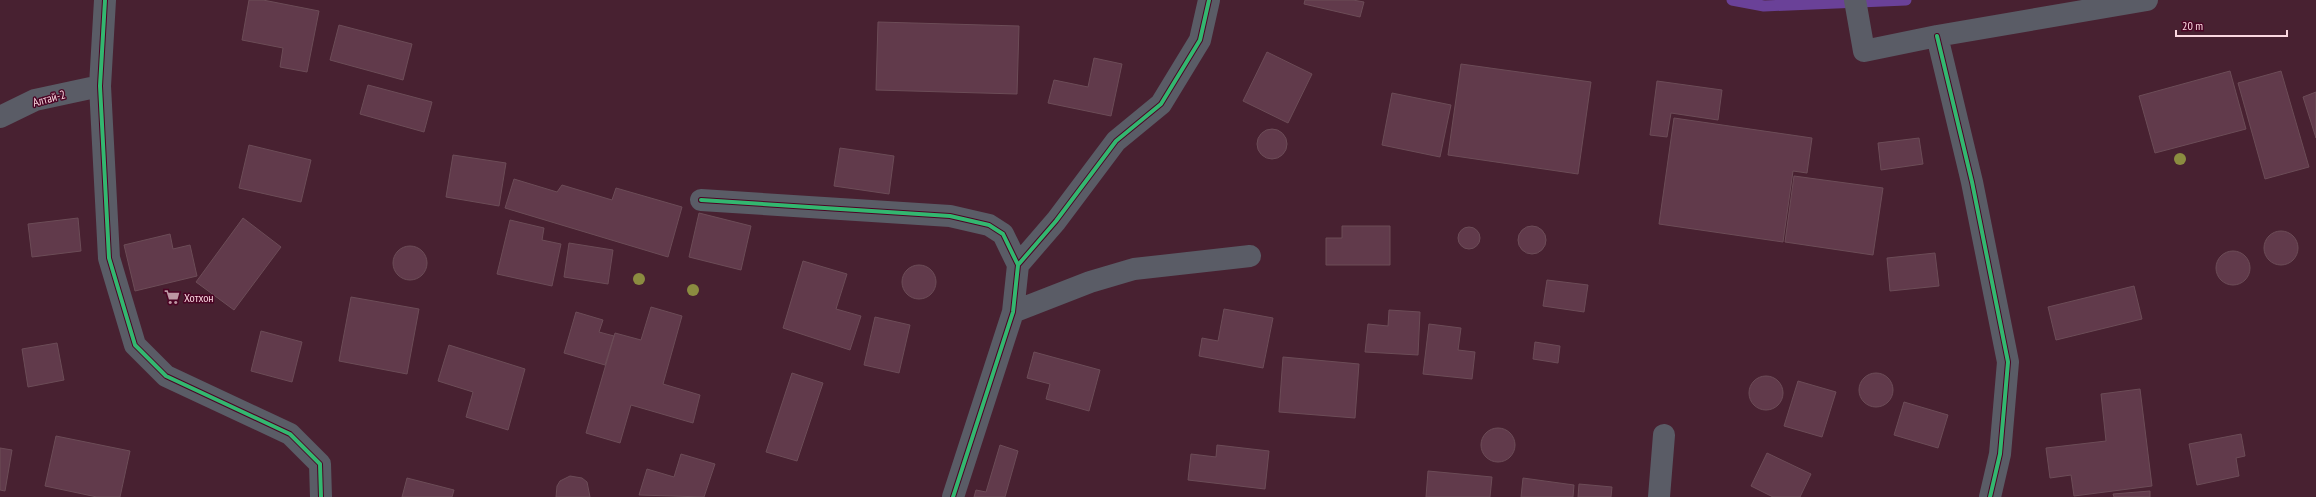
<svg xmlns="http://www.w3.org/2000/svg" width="2316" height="497" viewBox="0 0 2316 497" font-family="'PT Sans Narrow',sans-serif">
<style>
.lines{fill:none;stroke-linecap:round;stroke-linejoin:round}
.stream{stroke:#6a4198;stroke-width:11}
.building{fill:#613a4b;stroke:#6c4c57}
.minor{stroke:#5a5c66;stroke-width:22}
.cycleway-casing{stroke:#4b0424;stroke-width:6}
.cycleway{stroke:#33b770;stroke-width:4}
.tree{fill:#8b8c40}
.labels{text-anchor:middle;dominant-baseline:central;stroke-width:3;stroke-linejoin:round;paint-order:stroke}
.street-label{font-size:12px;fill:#fbd7e0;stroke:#4b0424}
.poi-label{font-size:12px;fill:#fbd7e0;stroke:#4b0424;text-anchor:start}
</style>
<rect width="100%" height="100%" fill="#482131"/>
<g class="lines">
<path class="stream" d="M1732,0l32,6 142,-6"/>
</g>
<path class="building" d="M249,0h14l56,11 -12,61 -27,-5 3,-19 -41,-8z
M1305,0h48l11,2 -4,15 -56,-13z
M878,22l141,4 -2,68 -141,-4z
M339,25l73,19 -9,36 -73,-20z
M1267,52l45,22 -24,49 -45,-22z
M1094,58l28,6 -11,52 -63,-13 6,-23 34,7z
M1461,64l130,18 -13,92 -130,-19z
M2230,71l16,58 -91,24 -16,-57z
M2281,71l28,96 -44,12 -27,-96z
M1657,81l65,9 -4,30 -47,-7 -4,24 -17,-2z
M368,85l64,17 -8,30 -64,-18z
M2316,92v46l-13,-41z
M1392,93l59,12 -11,52 -58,-12z
M1674,118l138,20 -5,35 -14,-2 -10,71 -124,-18z
M1257 144a15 15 0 1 1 30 0a15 15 0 1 1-30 0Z
M1919,138l4,26 -42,6 -3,-27z
M249,145l62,15 -10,42 -62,-14z
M840,148l54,8 -5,38 -55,-8z
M453,155l53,8 -7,43 -53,-9z
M1794,176l89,12 -10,67 -88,-13z
M514,179l43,13 5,-7 50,15 4,-12 66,19 -14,50 -163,-49z
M699,213l52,13 -10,44 -52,-13z
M78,218l3,33 -49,6 -4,-33z
M243,218l38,29 -47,63 -38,-28z
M510,220l34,8 -2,12 19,4 -9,42 -55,-12z
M1518 240a14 14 0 1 1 28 0a14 14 0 1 1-28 0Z
M1342,226h48v39h-64v-27h16z
M1458 238a11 11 0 1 1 22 0a11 11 0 1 1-22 0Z
M2264 248a17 17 0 1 1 34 0a17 17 0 1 1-34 0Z
M170,234l3,15 17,-4 7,31 -62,15 -11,-46z
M569,243l44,7 -5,34 -44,-7z
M393 263a17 17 0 1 1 34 0a17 17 0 1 1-34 0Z
M2216 268a17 17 0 1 1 34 0a17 17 0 1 1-34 0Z
M1935,253l4,33 -49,5 -3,-33z
M803,261l44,13 -11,35 25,7 -11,34 -67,-22z
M902 282a17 17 0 1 1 34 0a17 17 0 1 1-34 0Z
M1547,280l41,5 -4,27 -41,-6z
M2134,286l8,33 -86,21 -8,-33z
M351,297l68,12 -12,65 -68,-13z
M651,307l31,9 -19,68 37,11 -7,28 -62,-18 -11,38 -34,-10 29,-100 26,7z
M1224,309l49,9 -10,50 -64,-12 3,-18 16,3z
M1389,310l31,2 -2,43 -53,-3 3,-28 20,2z
M576,312l27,8 -4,12 15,4 -9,29 -41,-12z
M875,317l35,8 -11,48 -35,-8z
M1429,324l32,4 -3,22 17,2 -3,27 -49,-5z
M261,331l41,11 -10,40 -41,-11z
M1535,342l25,4 -2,17 -25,-4z
M57,343l7,37 -36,7 -6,-38z
M449,345l76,24 -17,61 -42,-13 7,-25 -35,-11z
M1034,352l66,18 -11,41 -43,-12 4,-15 -23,-6z
M1283,357l76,7 -4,54 -76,-6z
M1859 390a17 17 0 1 1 34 0a17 17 0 1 1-34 0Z
M792,373l31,10 -26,78 -31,-9z
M1749 393a17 17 0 1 1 34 0a17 17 0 1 1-34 0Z
M1798,381l38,11 -14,45 -38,-11z
M2140,389l12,97 -78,10 -3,-21 -21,3 -4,-30 60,-7 -5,-47z
M1904,402l44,13 -10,33 -44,-13z
M1481 445a17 17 0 1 1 34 0a17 17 0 1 1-34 0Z
M2241,434l4,22 -9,2 3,18 -42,9 -8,-41z
M56,436l74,15 -10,46h-23l-52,-11z
M1000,445l18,6 -13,46h-31l2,-7 10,2z
M1217,445l52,6 -4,38 -77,-9 3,-26 25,3z
M0,448l12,2 -7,41 -5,-1z
M1767,453l44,21 -11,23h-27l-22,-11z
M681,454l34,10 -11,33 -65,-2 8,-26 27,8z
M1428,471l64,6 -2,20h-64z
M570,476l12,2 5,4 3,15h-34l1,-11 3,-5z
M407,478l47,12 -2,7h-50z
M1523,478l51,7 -1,12h-52z
M1579,484l33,3 -1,10h-33z
M2150,491v6h-36l-1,-3z"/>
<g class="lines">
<path class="minor" d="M105,0l-5,86 9,172 26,87 31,31 124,58 30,30 1,33
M1855,0l9,51 73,-15 210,-36
M1937,36l35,146 36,180 -8,92 -10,43
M0,117l35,-17 65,-14
M701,200l249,16 39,9 14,9 15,31 -5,47 -60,185
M1018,265l38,-44 60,-80 45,-37 39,-64 9,-40
M1013,312l77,-30 44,-13 116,-13
M1659,497l5,-62"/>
<defs>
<path id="cycleway" d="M105,0l-5,86 9,172 26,87 31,31 124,58 30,30 1,33
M1937,36l35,146 36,180 -8,92 -10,43
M701,200l249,16 39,9 14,9 15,31 -5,47 -60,185
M1018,265l38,-44 60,-80 45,-37 39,-64 9,-40"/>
</defs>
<use href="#cycleway" class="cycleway-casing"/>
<use href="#cycleway" class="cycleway"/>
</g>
<g class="tree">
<circle cx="2180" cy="159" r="6"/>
<circle cx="639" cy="279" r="6"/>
<circle cx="693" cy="290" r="6"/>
</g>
<defs>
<symbol id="supermarket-bare" viewBox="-9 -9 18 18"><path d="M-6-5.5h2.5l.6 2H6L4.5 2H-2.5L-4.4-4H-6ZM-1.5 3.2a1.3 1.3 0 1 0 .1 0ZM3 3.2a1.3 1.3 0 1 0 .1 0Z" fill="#bc97a3" stroke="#4b0424" stroke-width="2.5" paint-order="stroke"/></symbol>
</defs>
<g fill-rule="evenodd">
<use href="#supermarket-bare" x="161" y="286" width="22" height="22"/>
</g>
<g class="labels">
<g class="street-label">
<text transform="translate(49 98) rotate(-15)">Алтай-2</text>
</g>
<g class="poi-label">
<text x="184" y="297">Хотхон</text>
</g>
</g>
<path d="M2176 30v6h111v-6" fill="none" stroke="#fbd7e0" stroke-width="2"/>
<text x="2182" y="30" font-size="12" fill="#fbd7e0" stroke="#4b0424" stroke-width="3" paint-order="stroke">20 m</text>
</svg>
